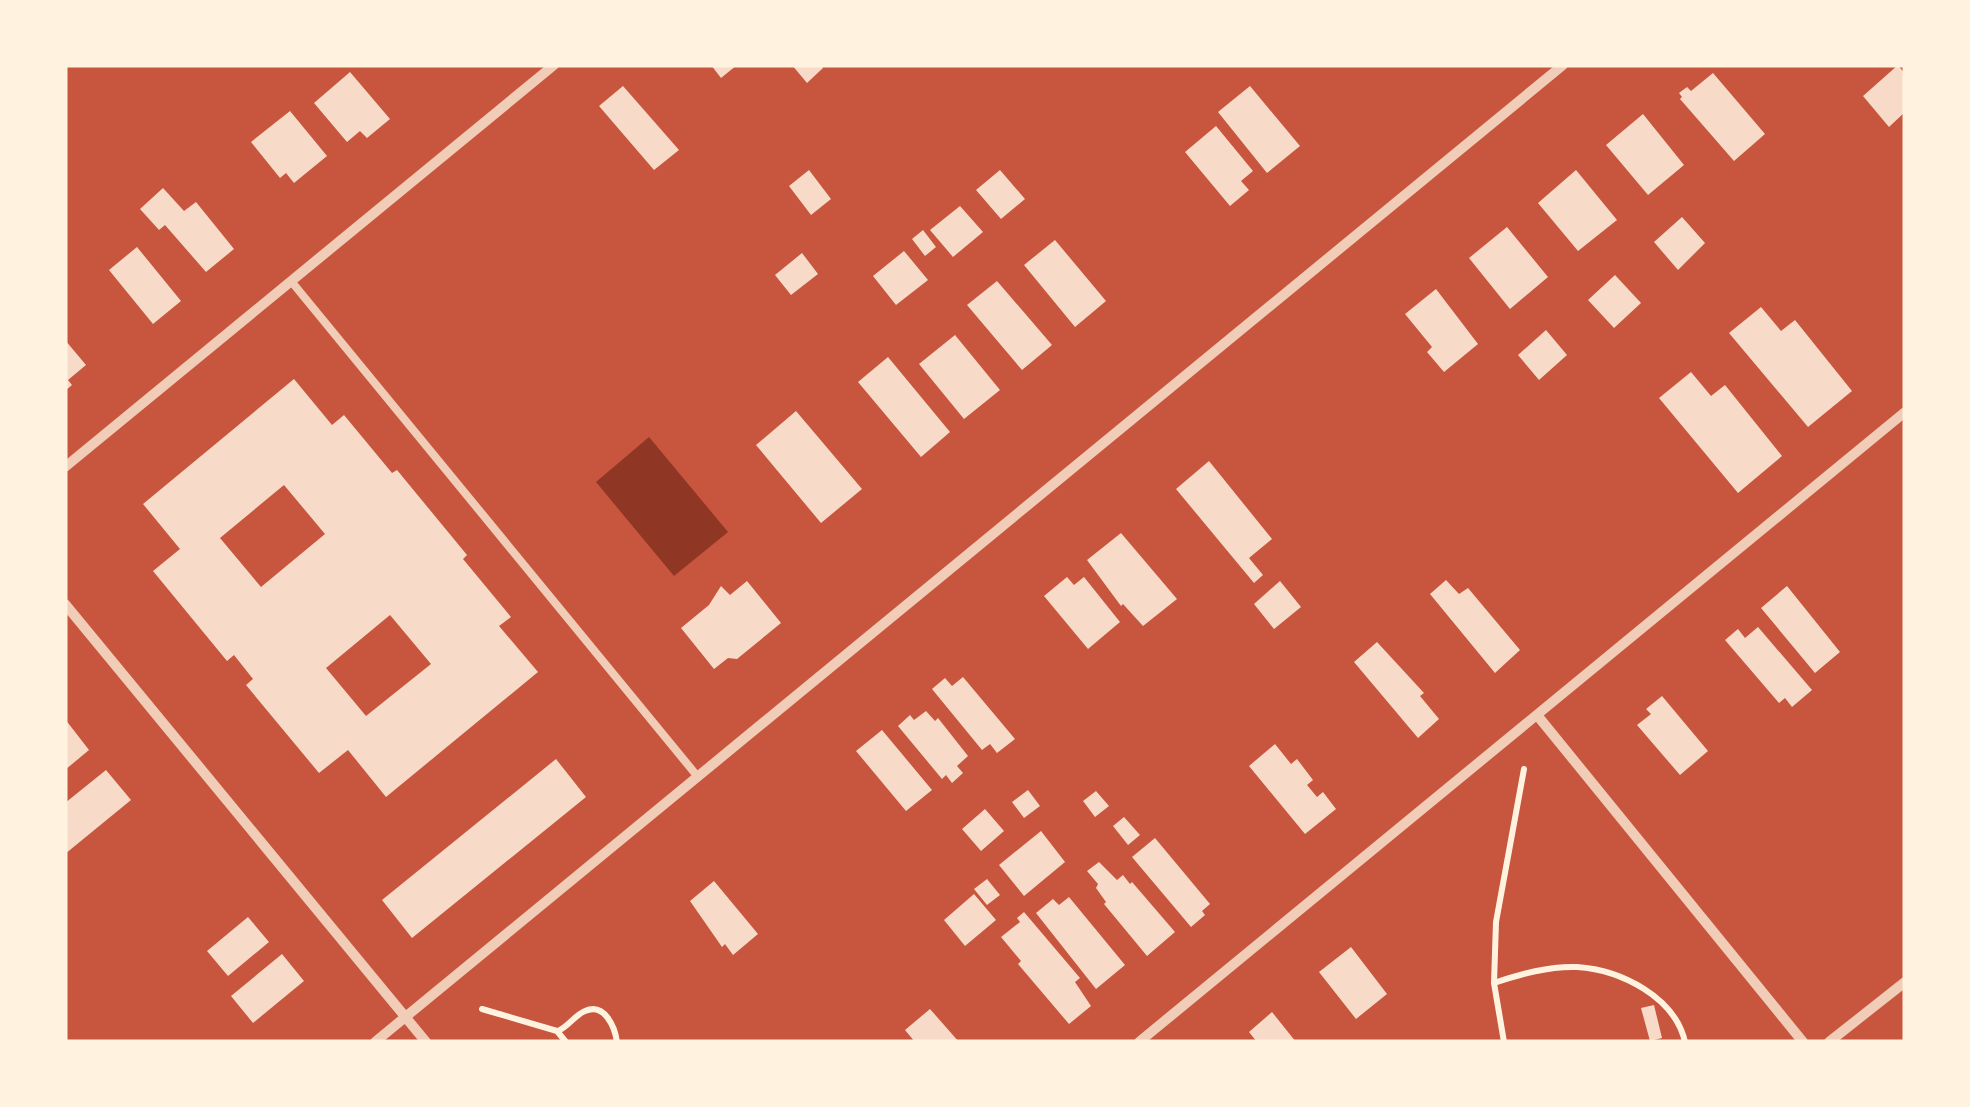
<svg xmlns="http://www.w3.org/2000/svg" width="1970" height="1107" viewBox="0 0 1970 1107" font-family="'IBM Plex Sans',sans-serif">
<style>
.water{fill:#8f3625}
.building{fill:#f7dbc8;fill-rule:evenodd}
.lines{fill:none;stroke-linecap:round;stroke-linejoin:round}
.path{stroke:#fff3e0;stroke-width:6}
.service{stroke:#f1ccb7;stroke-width:8}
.minor{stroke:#f1ccb7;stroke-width:10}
</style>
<rect width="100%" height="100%" fill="#c8553d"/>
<path class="water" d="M649,437l79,95 -54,44 -78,-94z"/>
<path class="building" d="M711,65h26l-16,13z
M792,65h29l2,3 -16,15z
M1898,65l7,9v38l-16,15 -26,-31z
M350,72l40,47 -23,19 -7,-7 -13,11 -33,-39z
M1713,73l52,61 -31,27 -54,-62 2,-2 -3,-4 8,-6 4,4z
M623,86l56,64 -25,20 -55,-64z
M1250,86l50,60 -33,27 -49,-61z
M290,111l37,45 -33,27 -8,-10 -6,5 -29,-36z
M1643,114l41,51 -36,30 -42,-50z
M1216,126l37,45 -12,10 8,9 -19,16 -45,-54z
M809,170l22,29 -20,16 -22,-29z
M1000,170l25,29 -24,20 -25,-29z
M1576,170l41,50 -39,31 -40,-48z
M163,188l21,23 12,-9 38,47 -28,23 -41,-47 -6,5 -19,-21z
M960,206l23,26 -30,25 -23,-27z
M1682,217l23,26 -27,27 -24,-28z
M1507,227l41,50 -38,32 -41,-51z
M923,230l13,17 -11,9 -13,-17z
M1055,240l51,61 -31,26 -51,-62z
M137,247l44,54 -28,23 -44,-54z
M904,251l24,29 -32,25 -23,-29z
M802,253l16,21 -27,21 -16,-20z
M1615,275l26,28 -27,25 -26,-28z
M997,281l55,64 -30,25 -55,-65z
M1436,289l42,55 -34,28 -17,-20 5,-5 -27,-33z
M1761,307l20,24 14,-11 57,71 -44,36 -79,-94z
M1546,330l21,25 -28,25 -21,-25z
M955,335l45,55 -36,29 -45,-55z
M65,340l21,25 -18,15 4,5 -7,6z
M888,357l62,75 -29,25 -63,-75z
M1691,372l20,24 14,-11 57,71 -44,37 -79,-95z
M294,379l38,46 12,-10 48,58 5,-3 70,85 -4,4 48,58 -12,9 39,46 -152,125 -38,-47 -29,23 -73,-88 7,-6 -19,-24 -7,6 -74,-90 27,-22 -37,-45zM284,485l41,49 -64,53 -41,-49zM390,615l41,49 -65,52 -40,-48z
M796,411l66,78 -41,34 -65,-78z
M1209,461l63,78 -23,19 14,17 -9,8 -78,-94z
M1121,533l56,66 -34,27 -20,-22 -2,2 -34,-46z
M1067,577l7,8 10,-8 36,45 -32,27 -44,-53z
M1446,580l13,14 9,-6 52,62 -25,23 -65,-79z
M747,581l34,42 -44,36 -9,-1 -14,11 -33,-41 28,-23 12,-19 9,9z
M1280,581l21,26 -27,22 -20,-25z
M1787,586l53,66 -25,21 -54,-65z
M1758,627l54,63 -20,17 -7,-9 -6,5 -54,-63 13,-11 7,9z
M1377,642l47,51 -4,3 19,23 -21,19 -64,-76z
M963,677l52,62 -18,14 -7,-9 -8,6 -50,-61 13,-11 7,8z
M1662,696l46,55 -28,24 -43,-50 14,-11 -5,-5z
M926,711l9,10 3,-3 30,38 -11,10 6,7 -11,10 -6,-8 -4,4 -44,-53 12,-11 4,5z
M65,719l24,31 -24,20z
M882,730l50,60 -26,21 -50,-60z
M1275,744l16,20 6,-5 16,21 -6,5 10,12 6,-5 13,17 -31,25 -56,-68z
M556,759l30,38 -174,141 -30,-38z
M106,770l25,30 -66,54v-51z
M1028,790l12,16 -16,12 -12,-16z
M1096,791l13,15 -14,11 -12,-16z
M985,809l19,22 -23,20 -19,-22z
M1124,817l16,18 -12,10 -15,-19z
M1041,831l24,31 -41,34 -25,-31z
M1155,838l55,66 -8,7 3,4 -14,12 -59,-70z
M1099,862l18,18 6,-5 7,9 2,-2 43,50 -28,24 -43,-52 2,-2 -10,-14 2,-4 -11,-13z
M987,879l13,16 -13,10 -13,-16z
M714,881l44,53 -25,21 -8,-11 -3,3 -32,-46z
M974,894l22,26 -31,26 -21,-26z
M1069,897l56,68 -29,24 -60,-76 17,-14 6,6z
M1024,912l56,66 -5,4 16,24 -22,18 -51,-60 3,-3 -20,-24 19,-15 -3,-4z
M248,917l21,25 -41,34 -21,-25z
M1351,947l36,47 -31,25 -37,-47z
M282,954l22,27 -51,42 -22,-27z
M1654,1005l8,33 -12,3 -9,-33z
M930,1009l29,33h-44l-10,-12z
M1272,1012l24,30h-39l-8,-10z"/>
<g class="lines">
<path class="path" d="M1494,983c27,-9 55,-17 83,-16 44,3 98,30 108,75
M482,1009l75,22 9,11
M558,1031c11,-5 17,-16 27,-20 20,-9 30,17 32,31
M1504,1042l-10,-59 2,-61 28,-153"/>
<path class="service" d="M291,281l407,496"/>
<path class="minor" d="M65,467l489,-402
M65,604l361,438
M1537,715l266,327
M375,1042l1188,-977
M1139,1042l766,-630
M1829,1042l76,-60"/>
</g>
<rect width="1970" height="1107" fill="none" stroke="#fff3e0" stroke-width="135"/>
</svg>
